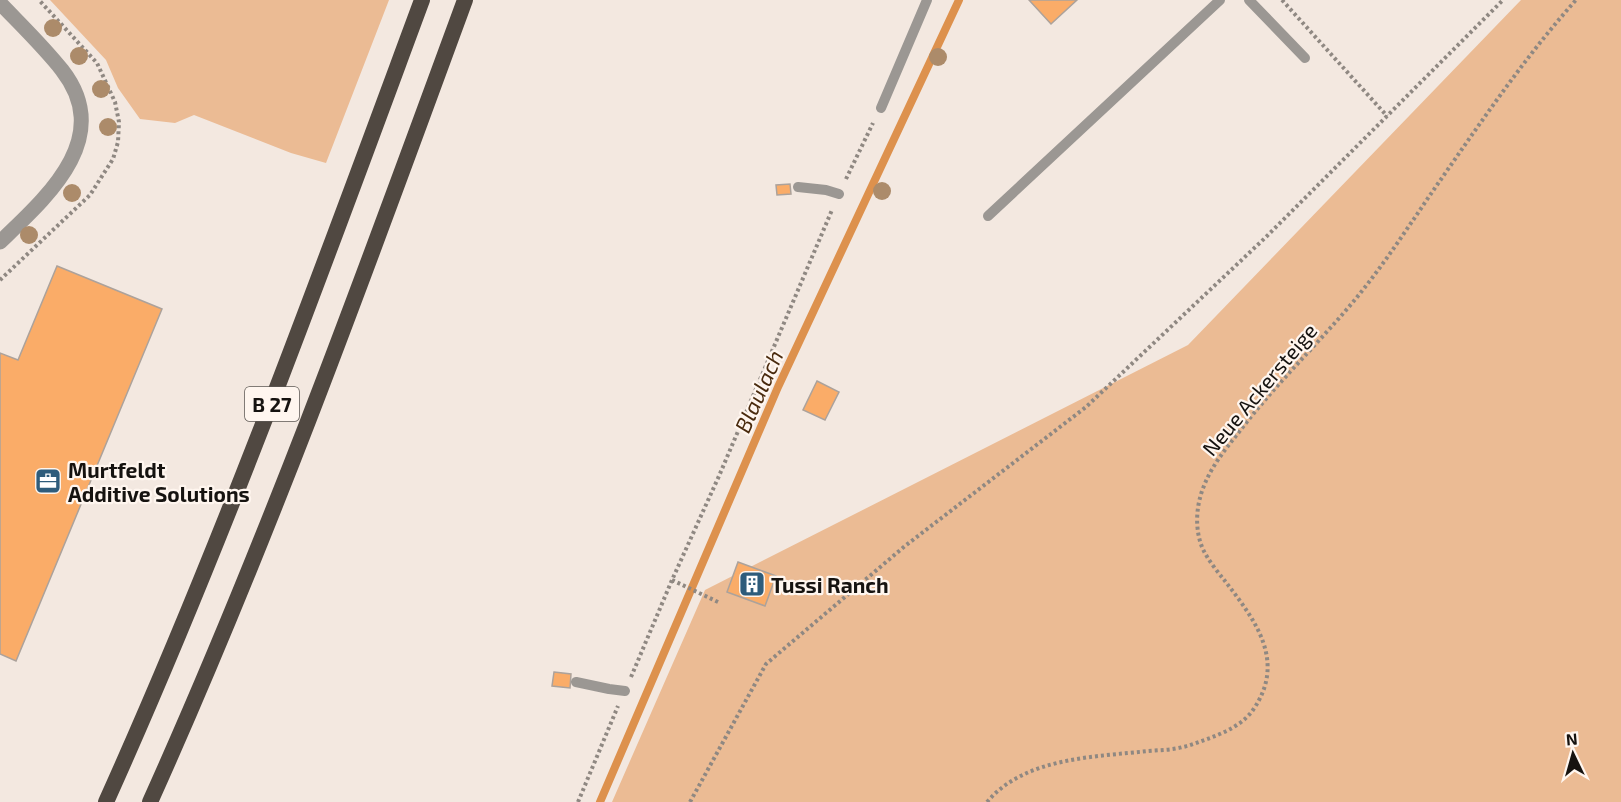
<svg xmlns="http://www.w3.org/2000/svg" width="1621" height="802" viewBox="0 0 1621 802" font-family="'Exo 2',sans-serif">
<style>
.green{fill:#ebbb94}
.lines{fill:none;stroke-linecap:round;stroke-linejoin:round}
.stream{stroke:#dd914d;stroke-width:8}
.building{fill:#faac68;stroke:#aca29b;stroke-width:1.5}
.path{stroke:#8f8882;stroke-width:4;stroke-dasharray:3 3;stroke-linecap:butt}
.service{stroke:#9b9793;stroke-width:10}
.minor{stroke:#9b9793;stroke-width:15}
.trunk{stroke:#504841;stroke-width:16}
.tree{fill:#ac8b6a}
.labels{text-anchor:middle;dominant-baseline:central;stroke-width:4.5;stroke-linejoin:round;paint-order:stroke}
.shield{fill:#fff6ef;stroke:#5c5753;stroke-width:1.5}
.shield-label{font-size:20px;font-weight:bold;fill:#161310}
.street-label{font-size:21px;fill:#161310;stroke:#fff6ef}
.poi-label{font-size:21px;font-weight:bold;fill:#161310;stroke:#fff6ef;text-anchor:start}
.water-label{font-size:22px;font-style:italic;fill:#4a2b0e;stroke:#fff6ef}
</style>
<rect width="100%" height="100%" fill="#f3e8e0"/>
<path class="green" d="M50,0h339l-63,163 -35,-10 -97,-38 -19,8 -35,-4 -22,-31 -12,-28z
M1521,0h100v802h-1009l93,-212 483,-245z"/>
<g class="lines">
<path class="stream" d="M600,802l178,-415 181,-387"/>
</g>
<path class="building" d="M1029,0h48l-26,24z
M790,184l1,10 -14,1 -1,-10z
M57,266l105,43 -146,352 -16,-7v-301l18,7z
M817,381l22,11 -14,28 -22,-10z
M738,562l38,14 -11,30 -38,-14z
M554,672l17,2 -1,14 -18,-2z"/>
<g class="lines">
<path class="path" d="M1282,0l105,116
M846,179l27,-56
M0,280l90,-85 23,-36 5,-17 1,-20 -4,-20 -18,-39 -58,-63
M672,580l46,22
M631,677l41,-97 47,-104 113,-266
M578,802l40,-96
M690,802l76,-138 139,-118 181,-139 180,-170 237,-237
M987,802c38,-45 108,-45 161,-51 12,-1 24,-1 35,-4 9,-2 18,-6 27,-9 16,-6 33,-14 43,-28 34,-49 2,-90 -28,-129 -8,-10 -18,-22 -23,-34 -7,-18 -6,-38 0,-56 8,-23 22,-40 37,-59 35,-46 77,-86 114,-130 31,-37 57,-78 84,-117 44,-63 88,-128 139,-185"/>
<path class="service" d="M1249,0l56,58
M881,108l46,-108
M798,187l28,3 13,4
M988,216l232,-216
M576,682l33,7 16,2"/>
<path class="minor" d="M0,3c21,22 43,43 62,67 53,68 -15,127 -62,172"/>
<path class="trunk" d="M106,802c118,-262 216,-532 316,-802
M150,802c118,-262 216,-532 315,-802"/>
</g>
<g class="tree">
<circle cx="53" cy="28" r="9"/>
<circle cx="79" cy="56" r="9"/>
<circle cx="938" cy="57" r="9"/>
<circle cx="101" cy="89" r="9"/>
<circle cx="108" cy="127" r="9"/>
<circle cx="882" cy="191" r="9"/>
<circle cx="72" cy="193" r="9"/>
<circle cx="29" cy="235" r="9"/>
</g>
<defs>
<symbol id="office-square" viewBox="-11 -11 22 22"><rect x="-9" y="-9" width="18" height="18" rx="4" fill="#2e5c7b" stroke="#fff6ef"/><path d="M-6-3h4V-5.5h4V-3h4V5H-6ZM-1-4.5V-3h2v-1.5ZM-6 0V1H6V0Z" fill="#fff"/></symbol>
<symbol id="building-square" viewBox="-11 -11 22 22"><rect x="-9" y="-9" width="18" height="18" rx="4" fill="#2e5c7b" stroke="#fff6ef"/><path d="M-4-6H4V6H1V3H-1V6H-4ZM-2.5-4.3h1.7v1.8h-1.7ZM.8-4.3h1.7v1.8H.8ZM-2.5-1h1.7V.8h-1.7ZM.8-1h1.7V.8H.8Z" fill="#fff"/></symbol>
</defs>
<g fill-rule="evenodd">
<use href="#office-square" x="33" y="466" width="30" height="30"/>
<use href="#building-square" x="737" y="569" width="30" height="30"/>
</g>
<g class="labels">
<rect class="shield" x="245" y="387" width="54" height="34" rx="4.5"/>
<g class="shield-label">
<text x="272" y="404">B 27</text>
</g>
<g class="street-label">
<text transform="translate(1259 389) rotate(-50)">Neue Ackersteige</text>
</g>
<g class="poi-label">
<text x="68" y="469">Murtfeldt<tspan x="68" dy="24">Additive Solutions</tspan></text>
<text x="771" y="584">Tussi Ranch</text>
</g>
<g class="water-label">
<text transform="translate(758 391) rotate(-66)">Blaulach</text>
</g>
</g>
<g transform="translate(1573 754) rotate(355)" stroke="#fff6ef" stroke-width="4.5" paint-order="stroke">
<path d="M0-4.5L10 22L0 15L-10 22Z" fill="#161310"/>
<text y="-9" font-size="16" font-weight="bold" text-anchor="middle" fill="#161310">N</text>
</g>
</svg>
